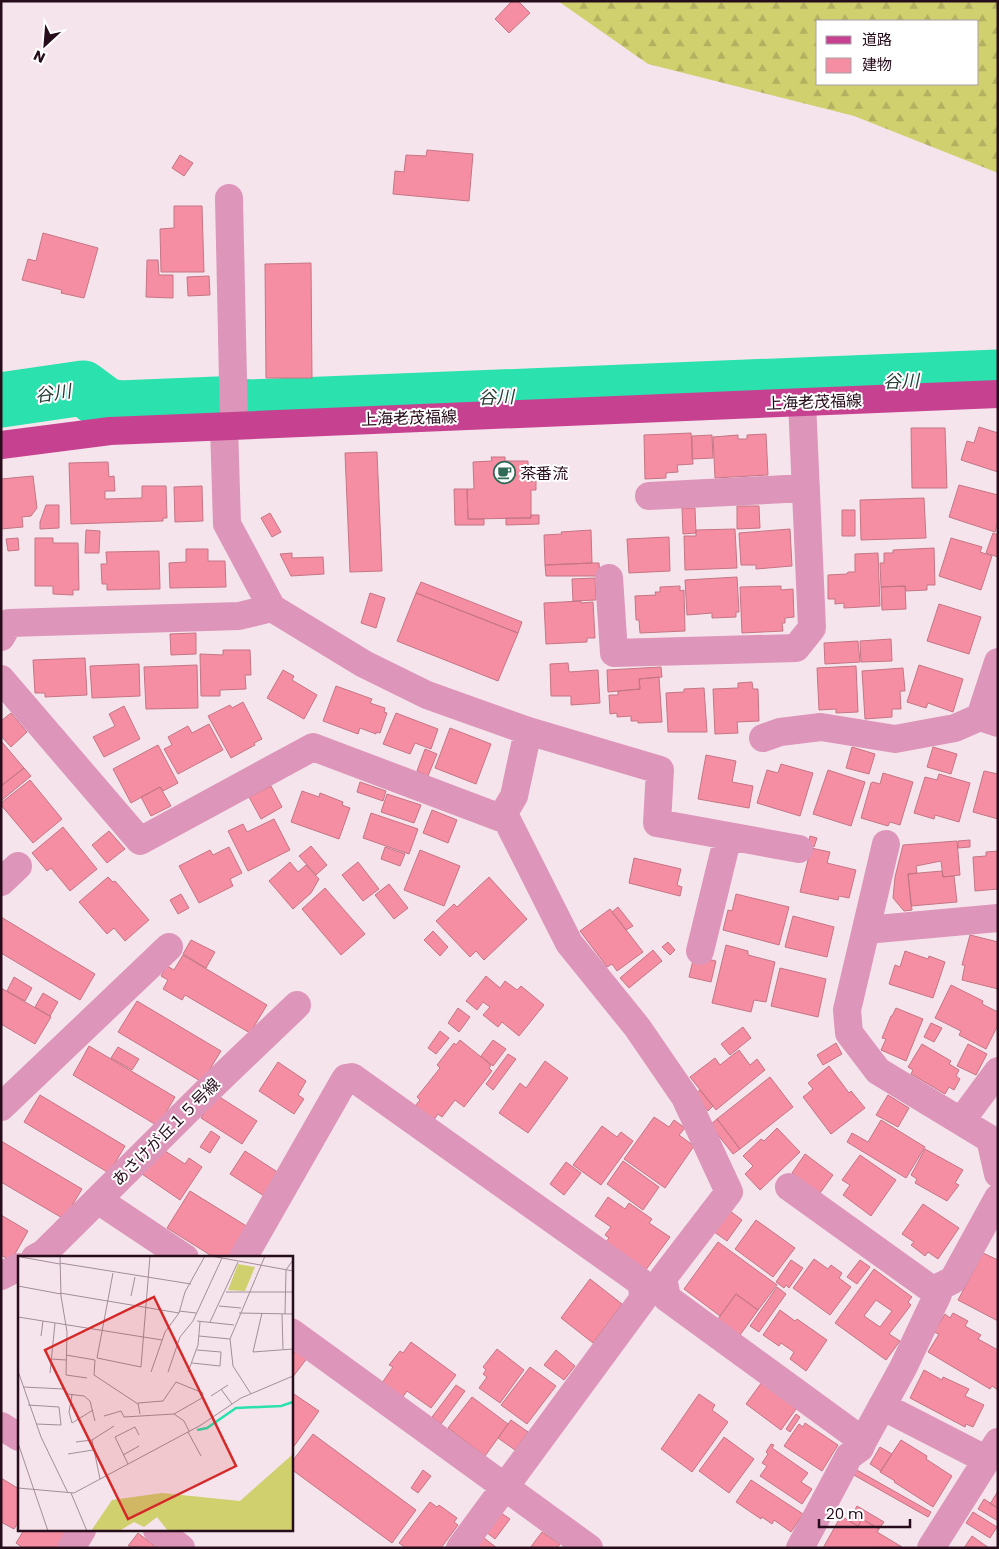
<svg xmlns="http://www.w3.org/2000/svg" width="999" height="1549" viewBox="0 0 999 1549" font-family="Poppins,'Noto Sans JP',sans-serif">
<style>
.forest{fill:url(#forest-firs);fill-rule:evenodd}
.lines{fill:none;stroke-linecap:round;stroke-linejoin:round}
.river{stroke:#2be1ae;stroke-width:55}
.building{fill:#f58ea3;stroke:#c57585;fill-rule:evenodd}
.street{stroke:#dd95b9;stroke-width:28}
.primary{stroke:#c64290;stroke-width:28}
.labels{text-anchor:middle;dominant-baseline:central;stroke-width:4;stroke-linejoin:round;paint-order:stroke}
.street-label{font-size:16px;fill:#270c1b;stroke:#fff}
.poi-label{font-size:16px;fill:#270c1b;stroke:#fff;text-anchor:start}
.water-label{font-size:18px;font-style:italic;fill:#253f35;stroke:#fff}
.inset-river{fill:none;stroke:#2be1ae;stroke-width:2.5}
.inset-road{fill:none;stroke:#a38e98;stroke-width:1}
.view{fill:#d62828;fill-opacity:0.15;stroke:#d62828;stroke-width:2.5}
.inset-edge{fill:none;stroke:#270c1b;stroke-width:2.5}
</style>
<defs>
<pattern id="forest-firs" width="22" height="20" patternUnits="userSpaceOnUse" patternTransform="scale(1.25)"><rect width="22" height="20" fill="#d1d06f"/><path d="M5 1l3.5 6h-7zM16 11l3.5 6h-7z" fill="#b3b160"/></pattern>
</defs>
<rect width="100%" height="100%" fill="#f5e4ec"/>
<path class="forest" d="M558,1h440v172l-144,-57 -206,-52zM818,21h160v63h-160z"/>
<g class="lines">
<path class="river" d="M1,400l82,-12 23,17 13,3 98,-4 33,3 748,-30"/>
</g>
<path class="building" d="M512,1h6l12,12 -21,20 -14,-14z
M427,150l46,4 -4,47 -76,-7 2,-23 9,1 2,-17 20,1z
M180,155l13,8 -9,13 -12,-8z
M174,206h28l2,66h-43l-1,-43 14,-1z
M43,233l55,15 -14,50 -23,-5 1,-3 -40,-10 6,-21 8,2z
M147,260h11l1,15h14v23l-27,-1z
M311,263l1,115h-46l-1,-114z
M209,276l1,19 -22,1 -1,-19z
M979,427l19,6v39l-37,-12 6,-19 7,2z
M911,428h34l2,60h-35z
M691,433l2,31 -16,1 1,7 -12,1v5l-21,1 -1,-44z
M766,434l2,41 -53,3 -2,-41 25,-2v4h9v-4z
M712,435l1,23 -21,1v-23z
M377,452l5,119 -32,1 -5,-119z
M491,457h14v4h23v21l8,-1v9h-5v28l-63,1 -1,-30h7l-1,-27 19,-1z
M108,462l1,15 5,-1 1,15h-10v8l37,-1v-12h24l1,32h-4v3l-92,3 -2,-61z
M33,476l4,32 -6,8 -9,1 1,10 -22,2v-50z
M959,485l39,10v27l-3,10 -46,-15z
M202,486l1,35 -28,1 -1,-35z
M454,489h13l1,30h16v6h-29z
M924,498l2,40 -65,2 -1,-40z
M46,505h13v23l-19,1v-7z
M737,506h22l1,22 -23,1z
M682,508h13l1,25 -13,1z
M842,510h13v26h-13z
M270,513l11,19 -9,5 -11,-19z
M531,515h8v9l-33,1v-7h25z
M735,529l2,39 -52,2 -1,-34h12v-6z
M790,529l2,37 -36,3v-4h-15l-2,-32z
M86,530l14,1 -1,22h-14z
M591,530l1,33 -47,2 -1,-30 18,-1 -1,-2z
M993,533l5,2v22l-12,-4z
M669,537l1,34 -41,2 -2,-34z
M18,538l1,12 -11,1 -2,-12z
M35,538h18v5h25l1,47h-6v5l-20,-1v-8h-18z
M951,538l31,9 -2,5 12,4 -11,34 -42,-14z
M934,548l1,37h-8v5l-21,1 -1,-5 -24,1 -1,-24h4v-10h9v-3z
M186,549h22v12h17l1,26 -56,1 -1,-25 17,-1z
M159,551l1,38 -53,1v-6h-5l-1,-20h6l-1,-12z
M292,553v5l31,-1 1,17 -33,2 -11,-22z
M878,553l2,53 -36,2v-5l-9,1v-5h-7v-24l19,-1 1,-2h7v-18z
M592,563h7l1,13h-54l-1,-11z
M737,577l2,35h-3v5l-24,1v-5l-25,2 -2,-35z
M595,578l1,22 -23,1 -1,-22z
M421,582l101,40 -4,11 -102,-40z
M680,586v5l4,-1 1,41 -45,2 -1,-13h-3l-1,-24 21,-1 -1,-3h5v-5z
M781,586v4l12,-1 1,28 -9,1v5h-3l1,8 -41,2 -2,-46z
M905,586l1,23 -24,1 -1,-23z
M370,593l15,5 -9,30 -15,-5z
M416,593l102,40 -20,48 -101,-40z
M581,601v2l12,-1 2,36h-8v4l-41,2 -2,-41z
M939,604l42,13 -12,37 -42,-13z
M196,633v21l-25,1 -1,-21z
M891,639l1,22 -31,1 -1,-21z
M858,641l2,21 -35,2 -1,-21z
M223,650h27l1,25h-6l1,14 -26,1v6h-19l-1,-42 23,1z
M85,658l2,37 -42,2v-4h-10l-2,-33z
M568,663l1,9 29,-2 2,33 -29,2v-9h-20l-1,-32z
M139,664l1,32 -48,2 -2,-32z
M197,665l1,43 -52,1 -2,-42z
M919,665l44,14 -10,33 -25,-9 -2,5 -19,-6z
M856,666l2,46 -22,1v-4l-17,1 -2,-42z
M661,667l1,10 -23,2 1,10 -32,3 -1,-22z
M903,668l2,23h-5l1,18h-9v8l-27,2 -3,-48z
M283,670l11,6 -2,4 25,15 -13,24 -37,-21z
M659,677l3,45 -24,1v-2h-7v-5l-14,1v-4l-7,1 -1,-19h9v-4l22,-2 -1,-10z
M752,682l1,7h5l1,32 -22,1 1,11 -23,1 -2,-45 25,-1v-5z
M336,686l36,13 -2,4 15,5 -1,4 3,1 -7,20 -4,-1v2l-16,-6 -2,6 -35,-13z
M704,688l3,44h-39l-2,-39 18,-1v-3z
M243,702l19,37 -8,4 1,2 -24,13 -23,-42 22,-11 2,3z
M124,706l16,33 -36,18 -11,-20 22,-11 -6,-12z
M11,713l16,19 -16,15 -10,-11v-15z
M396,713l42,16 -7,20 -16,-6 -5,11 -27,-10z
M209,724l14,26 -45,24 -14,-25 8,-4 -4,-8 20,-11 4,7z
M450,728l41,16 -15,40 -41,-16z
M1,741l23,27 -23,18z
M158,745l20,38 -15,8 -3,-4 -29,16 -18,-34z
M852,747l23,7 -6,20 -23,-6z
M933,747l24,7 -6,20 -24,-7z
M425,749l12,5 -9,22 -11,-5z
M706,755l30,6 -4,21 21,4 -4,22 -51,-9z
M781,764l32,9 -13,43 -43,-13 10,-33 11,3z
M24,768l7,8 -30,25v-15z
M828,770l37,12 -14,44 -38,-12z
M984,771l14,3v45l-25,-7z
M883,773l30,9 -13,43 -10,-3 -2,4 -27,-8 10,-35 2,-1 7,2z
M939,774l31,9 -11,39 -24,-7 -1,4 -20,-6 11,-36 12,3z
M30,780l32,39 -29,24 -32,-38v-2z
M360,782l26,9 -3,10 -26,-9z
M271,786l11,21 -21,12 -12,-22z
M160,787l11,19 -20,10 -10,-19z
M302,791l17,6 1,-4 23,9 -1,3 8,3 -11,31 -48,-17z
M387,794l34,11 -7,18 -33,-11z
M432,810l25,10 -9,23 -25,-10z
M371,813l47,16 -9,25 -46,-16z
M274,819l16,31 -42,21 -20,-40 15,-7 4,8z
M63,827l34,42 -27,22 -19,-23 -4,3 -15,-18z
M109,831l16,18 -18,14 -15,-18z
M810,836l7,2 -3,9 -6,-2z
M970,840v7l-12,1v-7z
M957,841l3,34 -17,2 -2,-16 -25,5 1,7 -9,1 4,36 -8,1 -11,-13 2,-21 8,-32z
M311,846l16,19 -11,10 -17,-19z
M229,847l13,26 -12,6 3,7 -34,17 -20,-37 31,-16 3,5z
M385,847l20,7 -5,12 -19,-7z
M811,848l19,4 -3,11 29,7 -7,28 -10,-2 -1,4 -38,-8z
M420,850l40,16 -16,40 -40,-16z
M998,851v38l-23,2 -2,-34 13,-1v-4z
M634,858l47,11 -4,16 5,2 -2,9 -51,-13z
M290,862l8,10 8,-7 13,14 -8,14 -18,16 -24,-28z
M358,862l21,27 -16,12 -21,-26z
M942,871l1,6 11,-1 3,26 -46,4 -3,-32z
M108,877l5,5 2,-1 34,39 -24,21 -11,-13 -7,6 -28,-32z
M489,877l38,42 -43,41 -8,-9 -6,6 -34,-36 18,-17 3,3z
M389,884l19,24 -14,11 -19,-24z
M325,888l40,46 -24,21 -39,-46z
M181,894l8,14 -11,6 -8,-14z
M736,894l53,13 -10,38 -56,-15 5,-20 4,1z
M618,907l15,19 -7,4 -14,-18z
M610,909l33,43 -26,19 -5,-7 -5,3 -27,-36z
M793,916l41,11 -7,30 -42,-10z
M1,917l94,57 -15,26 -79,-47z
M433,931l15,16 -8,9 -16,-16z
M970,935l28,7v47l-36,-9 3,-15h-3z
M191,940l24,12 -9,16 -23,-14z
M668,942l7,8 -5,5 -8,-8z
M726,945l22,6v4l27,7 -9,40 -12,-2 -3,12 -39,-9z
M653,950l9,11 -33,27 -9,-10z
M905,951l23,8 1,-3 16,6 -12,36 -44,-14 6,-19 5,2z
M183,955l84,50 -17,28 -65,-38 -3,5 -19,-11 5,-9 -7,-4 6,-10 7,4z
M694,956l22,5 -5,21 -22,-5z
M780,968l46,11 -8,38 -47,-11z
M486,976l14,12 5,-7 12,9 4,-4 23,19 -25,31 -17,-14 -4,5 -15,-12 7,-8 -7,-5 -6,8 -11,-9z
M14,977l18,11 -7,13 -18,-10z
M951,985l32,16 -1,3 16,8v13l-12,24 -27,-14 2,-4 -26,-13z
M1,988l50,29 -16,27 -34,-20z
M43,993l15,9 -8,14 -15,-9z
M137,1001l84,50 -19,31 -84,-50z
M458,1008l12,9 -11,15 -11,-9z
M896,1008l27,11 -17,42 -25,-11 5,-11 -4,-1 9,-22h1z
M931,1023l11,5 -8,14 -10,-5z
M743,1027l8,11 -21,17 -9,-11z
M440,1031l9,7 -13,16 -8,-6z
M460,1040l31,25 -2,3 3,3 -28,36 -9,-7 -13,17 -4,-3 -5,7 -18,-15 5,-6 -3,-3 23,-29 -3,-3 17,-22 2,2z
M493,1040l13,9 -13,17 -12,-10z
M836,1043l6,11 -19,11 -6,-10z
M922,1044l29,17 -2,3 10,6 -3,6 4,3 -6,11 -5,-3 -4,7 -34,-20 2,-4 -5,-3z
M968,1044l19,10 -11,21 -19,-9z
M89,1046l86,51 -17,29 -85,-51z
M118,1047l21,12 -7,11 -21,-12z
M739,1050l11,15 7,-6 8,11 -49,40 -26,-33 25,-19 5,7z
M508,1054l8,5 -23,31 -7,-6z
M545,1061l23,17 -40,55 -29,-20 21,-30 6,5z
M278,1062l28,19 -8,14 6,4 -10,15 -35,-23z
M829,1066l20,27 2,-2 14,17 -34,26 -28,-37 10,-8 -5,-6z
M770,1077l23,30 -53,42 -23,-30z
M700,1090l13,16 -5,5 -13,-17z
M215,1094l42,27 -15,23 -41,-26z
M40,1095l85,51 -16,27 -85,-51z
M888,1095l21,13 -11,19 -22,-12z
M654,1117l15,10 5,-7 11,8 -6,7 15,11 -29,42 -41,-29z
M717,1119l23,30 -7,5 -23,-29z
M881,1120l44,27 -19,31 -59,-36 5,-9 16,9z
M602,1126l15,11 4,-5 12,9 -32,44 -28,-20z
M777,1128l23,24 -40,38 -15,-16 8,-8 -10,-10 18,-17 3,2z
M211,1131l9,6 -10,16 -10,-6z
M1,1141l81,48 -18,30 -63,-37z
M159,1147l26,17 4,-6 13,9 -22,33 -38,-26z
M925,1149l38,21 -8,13 4,2 -12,16 -32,-18 2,-4 -6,-4z
M245,1151l34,22 -15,23 -34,-22z
M805,1154l28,21 -13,18 -28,-20z
M860,1155l36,25 -25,36 -28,-21 7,-10 -8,-5z
M623,1161l36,26 -16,23 -36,-26z
M566,1162l15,11 -17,22 -14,-11z
M190,1191l58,36 -19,31h-14l-48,-30z
M608,1197l17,12 4,-6 23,16 -3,4 21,14 -25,34 -40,-28 4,-5 -4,-3 6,-8 -16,-11z
M923,1204l36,24 -21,31 -10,-7 -3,4 -14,-11 3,-3 -12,-8z
M726,1208l16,12 -15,21 -17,-12z
M1,1215l27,16 -17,30 -10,-6z
M756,1220l39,28 -22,29 -38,-28z
M718,1242l59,43 -19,25 -22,-16 -16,22 -36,-27z
M983,1253l15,7v61l-40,-21z
M814,1259l14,10 3,-4 11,8 -3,5 12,9 -21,28 -37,-27z
M791,1260l12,8 -14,20 -3,-3 -2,3 -8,-6z
M860,1260l10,7 -13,17 -10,-7z
M874,1269l38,28 -4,5 3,3 -22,29 11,7 -14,19 -51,-37zM876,1300l16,11 -12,16 -16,-11z
M590,1279l32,25 -29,39 -32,-25z
M777,1287l9,7 -27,38 -9,-6z
M736,1294l22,16 -18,25 -22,-16z
M780,1310l15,11 2,-2 30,21 -21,31 -16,-12 4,-7 -13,-9 -2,3 -16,-11z
M953,1313l15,8 -3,5 16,9 -3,4 20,11v40l-6,-4 -2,3 -62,-37 11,-18 -5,-2 11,-18 5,4z
M411,1342l45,33 -25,33 -24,-17 -5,7 -20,-15 11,-16 -4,-2 11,-14 3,2z
M297,1349l11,8 -16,21 -1,-21z
M497,1349l27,21 -24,33 -21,-15 8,-11 -4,-3 3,-4 -3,-3z
M556,1350l19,16 -11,14 -20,-15z
M530,1367l26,19 -29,38 -26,-19z
M924,1370l18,10 1,-3 26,12 -4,7 19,9 -11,22 -7,-3 -1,3 -55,-29z
M762,1382l34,27 -15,21 -35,-26z
M456,1385l9,6 -24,33 -9,-7z
M291,1392l28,19 -27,38 -1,-1z
M699,1394l16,11 -3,5 16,12 -36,50 -31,-23z
M472,1397l36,27 -23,32 -37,-28z
M796,1414l4,3 -10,15 -4,-3z
M511,1420l17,12 -13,18 -17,-12z
M805,1423l33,22 -16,26 -38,-25 15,-22 4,3z
M313,1434l103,76 -24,33 -101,-74v-6z
M724,1437l30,22 -25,34 -30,-22z
M901,1440l26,16 -1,3 26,17 -19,31 -39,-25 1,-1 -15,-9z
M771,1444l3,1 -2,3 36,25 -7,9 11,7 -10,15 -42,-28 7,-10 -5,-3 6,-9 -2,-2z
M880,1447l12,7 -11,17 -11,-7z
M855,1469l76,43 -3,5 -76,-43z
M423,1470l8,6 -13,17 -7,-5z
M1,1478l18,11v32l-5,8 -13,-7z
M751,1480l52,34 -12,18 -17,-12 -2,4 -10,-7 -1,2 -25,-17z
M998,1491v17l-8,-4z
M984,1499l14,9v13l-20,-12z
M430,1502l7,5 2,-2 18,13 -3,4 4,3 -17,23h-35l-7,-5z
M857,1506l27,16 -5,7 -17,-10 -4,7 -9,-5z
M973,1512l24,15 -7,11 -24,-15z
M501,1513l9,6 -15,20 -9,-7z
M841,1516l17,10 4,-7 17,10 -2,3 25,15 -79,1z
M24,1530h46l-11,18h-36l-7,-5z
M542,1532l18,12 -3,4h-27z
M138,1533l19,15 -29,-2z
M972,1536l17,12h-25z
M484,1538l13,10h-21z"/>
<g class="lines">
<path class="street" d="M229,198l5,228
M224,426l3,98 45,84 92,56 63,31 101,36 132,39 -3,53 142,26
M649,496l157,-8
M609,578l5,75 182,-5 16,-20 -10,-226
M1,637l8,-14 230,-7 33,-8
M1,679l139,162 173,-94 188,71 13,-22 14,-65
M980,717l18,-55
M763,738l17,-6 41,-5 74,12 60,-11 25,-11 18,6
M504,814l65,129 68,84 48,70 44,95 -66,86 4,20 196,143
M886,844l-39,166 2,23 29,38 112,68 8,35
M1,882l17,-16
M866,930l132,-12
M700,951l28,-115
M1,1107l168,-160
M961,1121l37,-50
M789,1187l149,107 -35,74 -40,73 -3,7 -11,8 -49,92
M98,1200l87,58
M35,1258l9,-5 161,-160 92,-88
M243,1258l101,-177 2,-3 6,-1 290,206 1,16 -183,249
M1,1276l18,-9
M933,1290l20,-10 45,-82
M291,1332l298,216
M882,1406l105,54
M1,1426l18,11
M157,1530l24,18
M71,1548l11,-18
M931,1548l67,-106"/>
<path class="primary" d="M1,445l109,-14 888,-37"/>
</g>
<defs>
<symbol id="cafe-ring" viewBox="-11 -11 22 22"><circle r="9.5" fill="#fff" stroke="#2e6a55" stroke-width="1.5"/><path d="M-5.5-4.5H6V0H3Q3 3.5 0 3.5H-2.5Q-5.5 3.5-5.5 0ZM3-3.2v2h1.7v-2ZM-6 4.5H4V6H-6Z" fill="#2e6a55"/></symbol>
</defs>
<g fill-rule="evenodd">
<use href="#cafe-ring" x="492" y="460" width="25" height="25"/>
</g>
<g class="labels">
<g class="street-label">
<text transform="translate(814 402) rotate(-2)">上海老茂福線</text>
<text transform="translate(409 418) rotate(-2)">上海老茂福線</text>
<text transform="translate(166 1132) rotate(-45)">あさけが丘１５号線</text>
</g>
<g class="poi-label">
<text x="520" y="473">茶番流</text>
</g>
<g class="water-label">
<text transform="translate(901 381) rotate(-2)">谷川</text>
<text transform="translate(53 393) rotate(-8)">谷川</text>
<text transform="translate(496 397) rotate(-2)">谷川</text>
</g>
</g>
<g transform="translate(18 1256)">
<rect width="275" height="275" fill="#f5e4ec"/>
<path d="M275,198v77h-125l-11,-14 -13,10 -10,-5 -13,8 -30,1 21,-31 50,-7 78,8z" fill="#d1d06f"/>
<path d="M220,8l17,3 -10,24 -17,-1z" fill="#d1d06f"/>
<path class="inset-river" d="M179,174l10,-2 29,-20 45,-2 12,-4"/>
<path class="inset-road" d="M42,0l1,40 6,36 -1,43 21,3M193,0l82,15M3,1l39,7M42,7l131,21M95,17l-16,85 44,9 9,-111M0,30l43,8M208,36h67M42,37l119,20M113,40l4,-19M201,50l22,2M161,55l17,2M221,57l54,1M244,57l-9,39 40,-3M264,58l1,35M267,58l1,-44 7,-10M0,61l144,23M179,65l37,4M192,66l28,-60M23,80l2,-15M181,80l31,3M48,99l29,5 -1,15 44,29M33,103l15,1M174,107l28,3 1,-14 -24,-2M0,115l23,66 27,56M133,116l14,-40 14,-19 6,-21 20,-36M150,116l12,-35 13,-16 29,-63M170,116l10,-27 2,-23M32,117l5,-50M5,131l41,2 4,5 16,2 6,5 5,20M203,133l11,15M233,138l-18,-28 -3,-27 35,-83M54,139l-3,17 3,11 21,-13M193,140l17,-11M10,149l31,2 2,18 -25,-1M122,158l-2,-11 25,-2 13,-19 27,11 -1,5 -28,16M86,160l17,-5 3,6 50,-3 10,7 5,10M170,176l13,24M74,184l8,39M58,186l16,-2 22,-14M0,187l30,88M50,198l25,-4M105,199l16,-9M110,208l-13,-27 20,-10 4,8M0,232l56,5 127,-68 40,-27 52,-22M53,237l16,38"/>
<path class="view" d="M136,41l82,169 -108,53 -83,-169z"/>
<rect width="275" height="275" class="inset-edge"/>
</g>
<rect width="999" height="1549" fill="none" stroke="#270c1b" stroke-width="5"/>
<rect x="816" y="20" width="162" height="65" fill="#ffffff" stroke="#a99ea4"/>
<rect x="826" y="36" width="25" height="8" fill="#c64290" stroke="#a99ea4"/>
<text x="862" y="45" font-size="15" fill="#270c1b">道路</text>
<rect x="826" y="58" width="25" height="15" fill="#f58ea3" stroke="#a99ea4"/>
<text x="862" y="70" font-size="15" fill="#270c1b">建物</text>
<g transform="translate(45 45) rotate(206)" stroke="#ffffff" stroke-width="4" paint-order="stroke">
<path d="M0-4L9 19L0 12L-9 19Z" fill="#270c1b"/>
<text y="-8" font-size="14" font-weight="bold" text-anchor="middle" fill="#270c1b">N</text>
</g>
<path d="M819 1519v8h91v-8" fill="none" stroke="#270c1b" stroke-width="2.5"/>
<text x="826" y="1519" font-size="15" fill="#270c1b" stroke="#ffffff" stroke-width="4" paint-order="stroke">20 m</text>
</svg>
